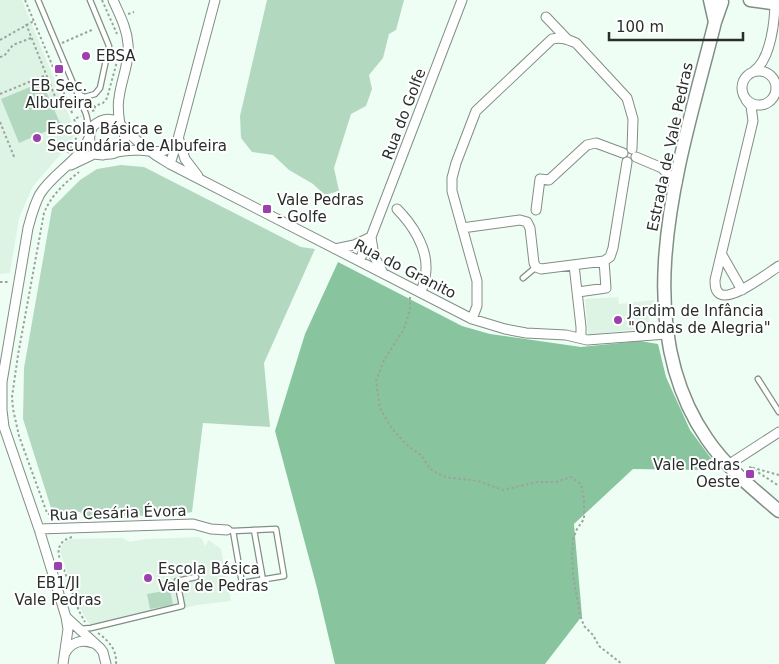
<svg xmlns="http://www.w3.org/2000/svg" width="779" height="664" viewBox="0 0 779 664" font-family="'DejaVu Sans',sans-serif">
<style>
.built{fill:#ddf4e5}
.green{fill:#b2d9c0}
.forest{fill:#88c59f}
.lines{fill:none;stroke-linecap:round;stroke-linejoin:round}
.lane-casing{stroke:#818e85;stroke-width:7}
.street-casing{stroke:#818e85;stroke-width:11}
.secondary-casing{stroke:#818e85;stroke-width:15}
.path{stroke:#9aa49d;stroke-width:2;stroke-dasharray:2.5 2.5;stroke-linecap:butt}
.lane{stroke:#fff;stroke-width:4.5}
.street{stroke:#fff;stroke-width:9}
.secondary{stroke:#fff;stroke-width:12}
.poi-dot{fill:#9a41ad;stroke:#fff;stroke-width:2}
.labels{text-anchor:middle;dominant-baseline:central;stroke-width:4;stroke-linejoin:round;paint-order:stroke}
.poi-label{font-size:15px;fill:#292e2b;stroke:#fff;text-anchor:start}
.street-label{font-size:15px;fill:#292e2b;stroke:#fff}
</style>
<rect width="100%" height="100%" fill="#effef4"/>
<path class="built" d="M0,0h22l53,130v5l-7,11 -35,40 -14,32 -9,55 -10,1z
M618,297l1,7 35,-4 1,11 -6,5v8h-5l-4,5 -52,6 -3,-36z
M198,537l4,2 3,7 4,-6 12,9 10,52 -33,4 -30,7 -10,3 -60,15 -8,-5 -12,-20 -18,-54 2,-6 3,-3 5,-3 52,-1 8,4 15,-3z"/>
<path class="green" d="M267,0h137l-8,30 -7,4 -6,24 -14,17 3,14 -6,17 -15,8 -17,54 5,23 -14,4 -12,-11 -24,-14 -16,-15 -21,-3 -11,-14 -1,-22z
M42,82l19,43 -42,18 -18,-44z
M121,165l23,2 157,80 14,2 -51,114 6,64 -67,-4 -11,89 -15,3 -93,2 -4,-5 -23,-1 -6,-3 -28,-89 1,-51 28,-160 28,-28 17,-11z
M170,590l3,15 -23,4 -3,-15z"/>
<path class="forest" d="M338,262l124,64 28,8 91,13 59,-6 18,3 8,33 24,53 23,31 -13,9 -67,-1 -59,55 8,92 -37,48h-210l-18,-76 -42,-157 30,-97z"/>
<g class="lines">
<defs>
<path id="lane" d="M38,0l48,114 4,17
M78,94l7,3 10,-3 5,-6 9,-42 -19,-46
M523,278l13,-11
M758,379l21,33
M227,530l6,1 9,52 42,-7 -8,-47 -43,2
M254,530l9,50
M79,629l12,-1 91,-22 -5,-25 19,-4"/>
<path id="street" d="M113,0c6,14 14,28 15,44 2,18 -7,36 -9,54 -2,9 0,18 1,27
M546,17l21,22
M742 88a17 17 0 1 1 34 0a17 17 0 1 1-34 0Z
M754,71c17,-12 21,-51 21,-71
M746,100l5,6 2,15 -38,159c0,5 0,11 5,14 12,7 48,-21 59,-28
M123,127c12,40 -48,33 -30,-1 8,-7 16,-9 25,-4 16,18 31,30 52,42l302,155 33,10 21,4 40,2 21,5 80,-6
M179,140l6,19 13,17
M117,152c7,-1 14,-2 21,-2 15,1 26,6 38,-8
M636,157l26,11 15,15
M170,164l8,-25 37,-139
M71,165l23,-11 9,1
M397,209c15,15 30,38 29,60 0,8 -3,16 -5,24
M536,210l4,-31 9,1 38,-35 9,-2 27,10
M462,228l58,-8 7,2 3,6 4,35 2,4 5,2 63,-8 6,-4 3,-9 14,-86
M335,249l19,-4 17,-8 3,19 9,17
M722,255l20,35
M359,261l12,-24 91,-237
M574,265l7,62v11
M578,292l28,-4 -2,-27
M472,319l5,-13v-25l-25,-90v-13l4,-15 20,-52 76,-72c9,-2 15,0 24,4l51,55 6,21 -1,30
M728,465l51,-33
M39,529l154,-5 18,5 16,1
M66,617l34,31 3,4 3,12
M65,653c6,-11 17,-14 28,-10
M63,664l5,-35 -2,-12 -27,-88 -35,-102 -2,-17v-28l26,-154c3,-11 6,-23 12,-34 13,-21 39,-33 49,-56"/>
<path id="secondary" d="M710,0l5,22
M750,0l29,4
M722,2l-7,20c-32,129 -92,296 -8,417 19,28 46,50 72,72"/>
</defs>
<use href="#lane" class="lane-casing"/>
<use href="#street" class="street-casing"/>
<use href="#secondary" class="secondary-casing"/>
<path class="path" d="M25,0l48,115
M102,0l15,34
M128,14l6,-2
M26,24l34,85
M0,40l34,-19
M62,43l32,-14
M0,57l4,-1 9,-11 18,-7
M0,94l46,-19
M92,111l3,-1v-4l8,-3 4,-5 11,-40
M0,122l15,37
M68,153l11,-20 -5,-14 7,-3
M0,282h9
M410,297v13l-6,19 -20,31 -8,21 4,27 12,21 14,15 16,12 8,13 15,8 33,4 25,9 34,-8h19l15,-5 10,7 3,16v19l-7,10 -4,10 -1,16 1,20 7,40 4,11 9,9 6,11 23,18
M779,475l-29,-8 29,19
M76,520v-4h-24l-5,-3 -28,-77 -6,-27 -1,-12 6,-42 26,-142c8,-19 20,-29 35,-41
M72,537c-10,3 -15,9 -13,19l20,55 6,11
M98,633c11,8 19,17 18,31"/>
<use href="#lane" class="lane"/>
<use href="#street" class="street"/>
<use href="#secondary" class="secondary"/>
</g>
<g class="poi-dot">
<circle cx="86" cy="56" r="5"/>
<rect x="54" y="64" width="10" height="10" rx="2.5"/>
<circle cx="37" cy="138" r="5"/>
<rect x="262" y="204" width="10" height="10" rx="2.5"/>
<circle cx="618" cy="320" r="5"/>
<rect x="745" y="469" width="10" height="10" rx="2.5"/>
<rect x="53" y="561" width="10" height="10" rx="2.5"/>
<circle cx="148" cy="578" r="5"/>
</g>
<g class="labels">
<g class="poi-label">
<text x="96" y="56">EBSA</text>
<text x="59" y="86" text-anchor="middle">EB Sec.<tspan x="59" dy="17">Albufeira</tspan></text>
<text x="47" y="129">Escola Básica e<tspan x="47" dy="17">Secundária de Albufeira</tspan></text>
<text x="277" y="200">Vale Pedras<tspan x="277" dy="17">- Golfe</tspan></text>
<text x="628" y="311">Jardim de Infância<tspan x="628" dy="17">"Ondas de Alegria"</tspan></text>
<text x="740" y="465" text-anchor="end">Vale Pedras<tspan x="740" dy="17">Oeste</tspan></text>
<text x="158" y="569">Escola Básica<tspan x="158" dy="17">Vale de Pedras</tspan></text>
<text x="58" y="583" text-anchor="middle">EB1/JI<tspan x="58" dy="17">Vale Pedras</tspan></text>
</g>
<g class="street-label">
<text transform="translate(404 114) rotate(-69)">Rua do Golfe</text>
<text transform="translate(670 147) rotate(-78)">Estrada de Vale Pedras</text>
<text transform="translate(405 269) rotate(27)">Rua do Granito</text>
<text transform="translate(118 513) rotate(-2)">Rua Cesária Évora</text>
</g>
</g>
<path d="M609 32v8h134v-8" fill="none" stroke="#292e2b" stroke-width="2.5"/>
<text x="616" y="32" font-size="15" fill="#292e2b" stroke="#ffffff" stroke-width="4" paint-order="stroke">100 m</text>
</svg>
